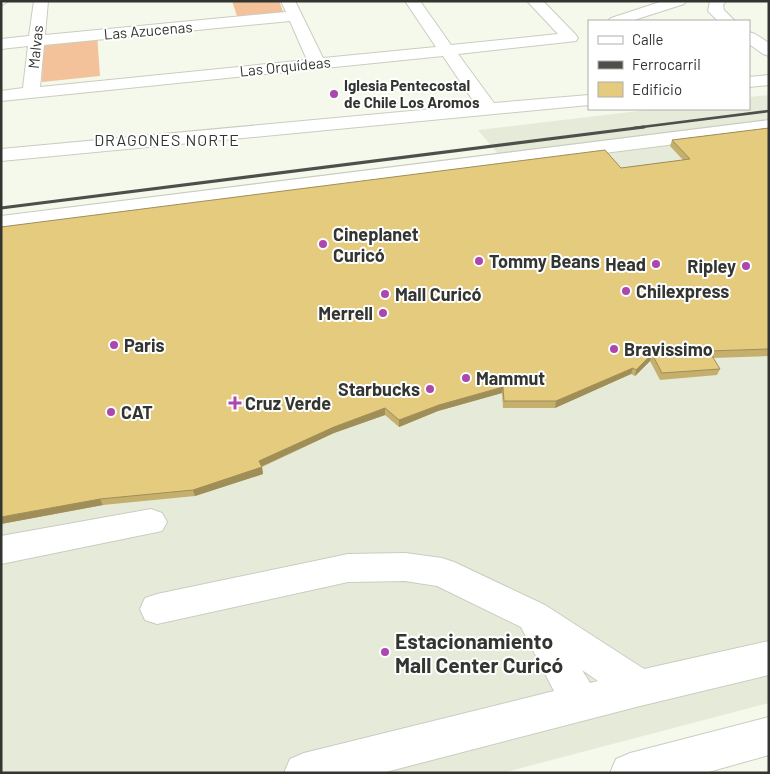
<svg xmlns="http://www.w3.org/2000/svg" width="770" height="774" viewBox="0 0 770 774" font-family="Barlow,sans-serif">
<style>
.built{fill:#e5ebd8}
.green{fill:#f3c29a}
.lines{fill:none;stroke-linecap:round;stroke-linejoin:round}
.minor-casing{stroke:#c9cdc0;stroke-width:2}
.major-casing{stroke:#c9cdc0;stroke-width:2}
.minor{fill:#fff;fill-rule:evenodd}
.major{fill:#fff;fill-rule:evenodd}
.rail-far1{stroke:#4d504a;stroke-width:2.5}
.rail{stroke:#4d504a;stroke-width:3}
.wall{fill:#c5af6c}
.shaded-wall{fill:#a08e58}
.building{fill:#e5cb7d;stroke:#a08e58}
.poi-dot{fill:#ab47ad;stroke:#fff;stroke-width:2}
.labels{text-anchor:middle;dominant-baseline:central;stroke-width:4;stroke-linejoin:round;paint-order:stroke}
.far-street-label{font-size:15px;fill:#333530;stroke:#fff}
.far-poi-label{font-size:15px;font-weight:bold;fill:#333530;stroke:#fff;text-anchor:start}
.far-neighbourhood-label{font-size:16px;letter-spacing:1px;fill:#333530;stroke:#fff}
.poi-label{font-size:18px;font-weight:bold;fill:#333530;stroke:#fff;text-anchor:start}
.near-poi-label{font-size:21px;font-weight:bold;fill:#333530;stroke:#fff;text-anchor:start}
</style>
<rect width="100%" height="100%" fill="#f4f9eb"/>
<path class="built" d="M769,95v25l-271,34 -20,-24 178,-21h93v-12z
M769,131v572l-267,70h-501v-542z"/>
<path class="green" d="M232,1h47l5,13 -46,5z
M97,34l3,42 -58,6 1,-42z"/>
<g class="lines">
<defs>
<path id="minor" d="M1,1h8l-7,4z
M34,1h14l-3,34 241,-23 -5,-11h14l28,57 113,-11 -31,-46h15l31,44 107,-11 -31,-33h16l33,34 2,3 -2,3 -118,13 36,49 95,-8v10l-588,56v-12l475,-44 -33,-49 -442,45v-10l22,-3 5,-42 -27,3v-10l28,-3zM290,21l17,39 -267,27 4,-42z
M663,1h23l-2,3 -53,17h-23l3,-3z
M710,1h16l-3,4 1,5 11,11h-17l-10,-10z
M749,32l6,2 14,9v13l-6,-2 -14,-10z
M769,75v10l-20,2v-10z
M769,120v12l-768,98v-14z
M151,509l11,4 5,9 -5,9 -161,33v-28z
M405,553l37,5 12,4 91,43 99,64 125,-28v34l-129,31 -258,67h-98l6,-14 14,-6 250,-62 -33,-64 -84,-41 -32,-5 -57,1 -191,42 -12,-4 -5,-11 5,-11 12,-4 191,-40zM582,670l16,11 -8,2z"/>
<path id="major" d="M769,717v38l-64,18h-95l6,-14 14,-6z"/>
</defs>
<use href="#minor" class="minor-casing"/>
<use href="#major" class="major-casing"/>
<use href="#minor" class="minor"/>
<use href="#major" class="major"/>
<path class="rail-far1" d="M634,128l135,-17"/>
<path class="rail" d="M1,208l643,-81"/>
</g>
<path class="wall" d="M769,128v228l-56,2 7,11 -3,6 -57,5 -10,-19 -15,15 -4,-2 -76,34h-52l-1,-15 -64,18 -39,16 -14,-12 -51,18 -72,34 1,7 -68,22 -92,9 -102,19 620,-356 62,-8 -13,-14 2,-6z"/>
<path class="shaded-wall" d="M652,354l-2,7 -15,15 1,-6z
M633,368l-2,6 -76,34 1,-7z
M503,387l-1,6 -64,18 -39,16v-7l40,-15z
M385,408v7l-51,18 -74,34 -1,-6 75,-34z
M262,467l1,7 -68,22 -2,-6z
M100,499l3,6 -102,19v-7z"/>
<path class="building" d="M769,128v221l-60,2 11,18 -58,4 -10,-19 -16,16 -3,-2 -77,33h-52l-1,-14 -64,18 -40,15 -14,-12 -51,19 -75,34 3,6 -69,23 -93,9 -99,18v-290l604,-77 16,18 69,-9 -18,-19z"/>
<g class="poi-dot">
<circle cx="334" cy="94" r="5"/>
<circle cx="323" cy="244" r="5"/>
<circle cx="479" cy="261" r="5"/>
<circle cx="656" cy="264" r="5"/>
<circle cx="746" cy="266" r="5"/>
<circle cx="626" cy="291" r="5"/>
<circle cx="385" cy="294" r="5"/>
<circle cx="383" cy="313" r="5"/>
<circle cx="114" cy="345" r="5"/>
<circle cx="614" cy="349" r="5"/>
<circle cx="466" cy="378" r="5"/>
<circle cx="430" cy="389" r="5"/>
<path d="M232.5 395.5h5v5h5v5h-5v5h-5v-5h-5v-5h5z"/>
<circle cx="111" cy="412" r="5"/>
<circle cx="385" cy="652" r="5"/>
</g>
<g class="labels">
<g class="far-street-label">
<text transform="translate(148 30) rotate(-5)">Las Azucenas</text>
<text transform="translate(35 47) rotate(-84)">Malvas</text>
<text transform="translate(285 66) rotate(-6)">Las Orquídeas</text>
</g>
<g class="far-poi-label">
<text x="344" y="85">Iglesia Pentecostal<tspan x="344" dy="17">de Chile Los Aromos</tspan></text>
</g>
<g class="far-neighbourhood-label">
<text x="167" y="139">DRAGONES NORTE</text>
</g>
<g class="poi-label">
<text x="333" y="234">Cineplanet<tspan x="333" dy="21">Curicó</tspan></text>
<text x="489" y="261">Tommy Beans</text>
<text x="646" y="264" text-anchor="end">Head</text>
<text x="736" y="266" text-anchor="end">Ripley</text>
<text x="636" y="291">Chilexpress</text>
<text x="395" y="294">Mall Curicó</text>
<text x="373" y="313" text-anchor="end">Merrell</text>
<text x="124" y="345">Paris</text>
<text x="624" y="349">Bravissimo</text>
<text x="476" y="378">Mammut</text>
<text x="420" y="389" text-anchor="end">Starbucks</text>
<text x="245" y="403">Cruz Verde</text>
<text x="121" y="412">CAT</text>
</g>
<g class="near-poi-label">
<text x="395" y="640">Estacionamiento<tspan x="395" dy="24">Mall Center Curicó</tspan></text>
</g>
</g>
<rect width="770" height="774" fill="none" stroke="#333530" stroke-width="5"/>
<rect x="588" y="20" width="162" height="90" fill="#ffffff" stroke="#adaeac"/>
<rect x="598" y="36" width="25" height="8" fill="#ffffff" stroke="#adaeac"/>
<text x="632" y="45" font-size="15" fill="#333530">Calle</text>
<rect x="598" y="61" width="25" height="8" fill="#4d504a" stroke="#adaeac"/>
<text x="632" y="70" font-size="15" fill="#333530">Ferrocarril</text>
<rect x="598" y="82" width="25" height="15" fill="#e5cb7d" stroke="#adaeac"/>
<text x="632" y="95" font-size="15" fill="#333530">Edificio</text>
</svg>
